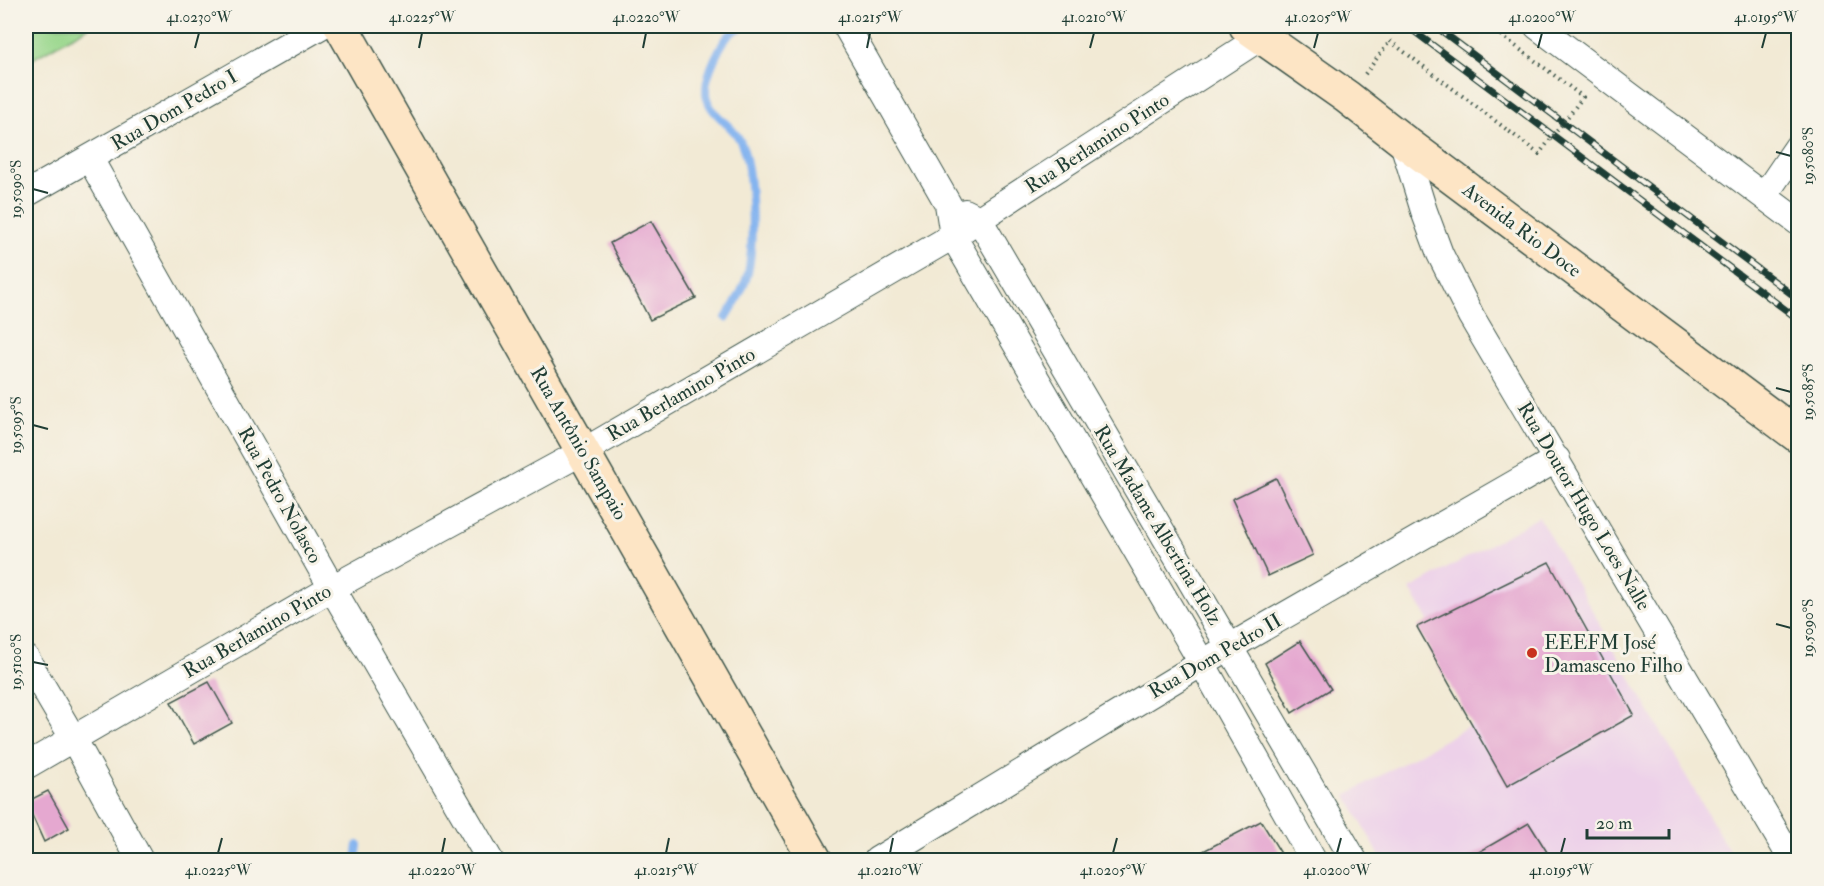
<svg xmlns="http://www.w3.org/2000/svg" width="1824" height="886" viewBox="0 0 1824 886" font-family="'IM FELL Double Pica',serif">
<style>
.built{fill:#edd1e9}
.green{fill:#99d78c;stroke:#5c8a60;stroke-width:1.5}
.lines{fill:none;stroke-linecap:round;stroke-linejoin:round}
.stream{stroke:#84b4ef;stroke-width:8}
.building{fill:#e5a8d0}
.street-casing{stroke:#3f574c;stroke-width:28}
.secondary-casing{stroke:#3f574c;stroke-width:36}
.path{stroke:#3f574c;stroke-width:4;stroke-dasharray:1.5 4.5;stroke-linecap:butt}
.street{stroke:#fff;stroke-width:26}
.secondary{stroke:#fde5c5;stroke-width:33}
.rail-casing{stroke:#1f3d34;stroke-width:7}
.rail{stroke:#f7f3e8;stroke-width:4.5;stroke-dasharray:14;stroke-linecap:butt}
.path-bridge{stroke:#3f574c;stroke-width:4;stroke-dasharray:1.5 4.5;stroke-linecap:butt}
.ticks{fill:none;stroke:#1f3d34;stroke-width:2}
.poi-dot{fill:#c8321e;stroke:#f7f3e8;stroke-width:2}
.labels{text-anchor:middle;dominant-baseline:central;stroke-width:6;stroke-linejoin:round;paint-order:stroke}
.street-label{font-size:20px;fill:#1f3d34;stroke:#f7f3e8}
.poi-label{font-size:20px;fill:#1f3d34;stroke:#f7f3e8;text-anchor:start}
.neatline{fill:none;stroke:#1f3d34;stroke-width:2}
.ticks-label{font-size:15px;text-anchor:middle;fill:#1f3d34}
</style>
<rect width="100%" height="100%" fill="#f7f3e8"/>
<filter id="ink" filterUnits="userSpaceOnUse"><feTurbulence type="fractalNoise" baseFrequency=".0167" numOctaves="2"/><feDisplacementMap in="SourceGraphic" scale="12" xChannelSelector="R" yChannelSelector="G"/><feConvolveMatrix kernelMatrix="1 2 1 2 8 2 1 2 1" color-interpolation-filters="sRGB"/></filter>
<filter id="wash" filterUnits="userSpaceOnUse"><feTurbulence type="fractalNoise" baseFrequency=".008" numOctaves="4" result="noise"/><feDisplacementMap in="SourceGraphic" scale="24" xChannelSelector="R" yChannelSelector="G"/><feGaussianBlur stdDeviation="1.35" result="paint"/><feColorMatrix in="noise" values="0 0 0 0 0 0 0 0 0 0 0 0 0 0 0 0 0 1.4 0 .05"/><feComposite in="paint" operator="in"/></filter>
<g filter="url(#wash)">
<rect width="100%" height="100%" fill="#f2ead5"/>
<path class="built" d="M1539,517l195,343h-352l-36,-65 137,-77 -73,-129z"/>
<path class="green" d="M26,26h64l-64,37z"/>
<g class="lines">
<path class="stream" d="M726,318c9,-14 18,-29 22,-45 6,-29 6,-111 -10,-136 -11,-17 -33,-25 -32,-48 0,-14 15,-49 27,-57 3,-3 8,-4 12,-6
M356,860l2,-15"/>
</g>
<g id="blocks">
<path class="building" d="M651,221l45,77 -46,22 -40,-77z
M1276,478l37,77 -45,21 -36,-77z
M1549,562l85,153 -127,71 -90,-159z
M1300,641l31,48 -39,24 -27,-50z
M209,682l23,41 -38,21 -23,-42z
M48,791l21,37 -25,14 -18,-40z
M1261,821l24,39h-99z
M1529,823l23,37h-87z"/>
</g>
</g>
<g filter="url(#ink)">
<use href="#blocks" fill-opacity="0" stroke="#3f574c" stroke-width="1.5"/>
<g class="lines">
<defs>
<path id="street" d="M846,26l102,178 5,32 249,427 111,197
M1537,26l261,196
M1402,140l22,71 16,43 31,62 321,544
M90,159l242,429 158,272
M26,194l295,-168
M1764,196l34,-50
M965,212l14,7 375,641
M26,658l47,80 67,122
M26,766l306,-178 252,-137 369,-215 308,-199
M877,860l325,-197 355,-204"/>
<path id="secondary" d="M341,26l474,834
M1246,26l101,71 55,43 396,296"/>
</defs>
<use href="#street" class="street-casing"/>
<use href="#secondary" class="secondary-casing"/>
<path class="path" d="M1365,74l25,-33"/>
<use href="#street" class="street"/>
<use href="#secondary" class="secondary"/>
<defs>
<path id="rail" d="M1407,26l391,293
M1435,26l363,273"/>
</defs>
<use href="#rail" class="rail-casing"/>
<use href="#rail" class="rail"/>
<path class="path-bridge" d="M1390,41l149,113 44,-57 -94,-71"/>
</g>
</g>
<path class="ticks" d="M195,48l4,-15M419,48l3,-15M643,48l3,-15M867,48l3,-15M1090,48l4,-15M1314,48l4,-15M1538,48l4,-15M1762,48l4,-15M1776,152l15,4M33,189l15,4M1776,388l15,4M33,425l15,4M1776,624l15,4M33,662l15,3M218,853l4,-15M442,853l3,-15M666,853l3,-15M890,853l3,-15M1113,853l4,-15M1337,853l4,-15M1561,853l4,-15"/>
<circle class="poi-dot" cx="1532" cy="653" r="6"/>
<g class="labels">
<g class="street-label">
<text transform="translate(174 110) rotate(-30)">Rua Dom Pedro I</text>
<text transform="translate(1097 143) rotate(-33)">Rua Berlamino Pinto</text>
<text transform="translate(1522 230) rotate(37)">Avenida Rio Doce</text>
<text transform="translate(681 394) rotate(-30)">Rua Berlamino Pinto</text>
<text transform="translate(579 443) rotate(60)">Rua Antônio Sampaio</text>
<text transform="translate(280 495) rotate(61)">Rua Pedro Nolasco</text>
<text transform="translate(1584 506) rotate(59)">Rua Doutor Hugo Loes Nalle</text>
<text transform="translate(1158 525) rotate(59)">Rua Madame Albertina Holz</text>
<text transform="translate(257 631) rotate(-30)">Rua Berlamino Pinto</text>
<text transform="translate(1215 656) rotate(-30)">Rua Dom Pedro II</text>
</g>
<g class="poi-label">
<text x="1544" y="642">EEEFM José<tspan x="1544" dy="23">Damasceno Filho</tspan></text>
</g>
</g>
<rect width="1824" height="886" fill="none" stroke="#f7f3e8" stroke-width="66"/>
<path d="M1587 829v9h82v-9" fill="none" stroke="#1f3d34" stroke-width="3"/>
<text x="1596" y="829" font-size="18" fill="#1f3d34" stroke="#f7f3e8" stroke-width="4.5" paint-order="stroke">20 m</text>
<rect x="33" y="33" width="1758" height="820" class="neatline"/>
<g class="ticks-label">
<text x="199" y="22">41.0230°W</text>
<text x="422" y="22">41.0225°W</text>
<text x="646" y="22">41.0220°W</text>
<text x="870" y="22">41.0215°W</text>
<text x="1094" y="22">41.0210°W</text>
<text x="1318" y="22">41.0205°W</text>
<text x="1542" y="22">41.0200°W</text>
<text x="1766" y="22">41.0195°W</text>
<text transform="translate(1808 156) rotate(-90)" y="5">19.5080°S</text>
<text transform="translate(16 189) rotate(-90)" y="5">19.5090°S</text>
<text transform="translate(1808 392) rotate(-90)" y="5">19.5085°S</text>
<text transform="translate(16 425) rotate(-90)" y="5">19.5095°S</text>
<text transform="translate(1808 628) rotate(-90)" y="5">19.5090°S</text>
<text transform="translate(16 662) rotate(-90)" y="5">19.5100°S</text>
<text x="218" y="875">41.0225°W</text>
<text x="442" y="875">41.0220°W</text>
<text x="666" y="875">41.0215°W</text>
<text x="890" y="875">41.0210°W</text>
<text x="1113" y="875">41.0205°W</text>
<text x="1337" y="875">41.0200°W</text>
<text x="1561" y="875">41.0195°W</text>
</g>
</svg>
